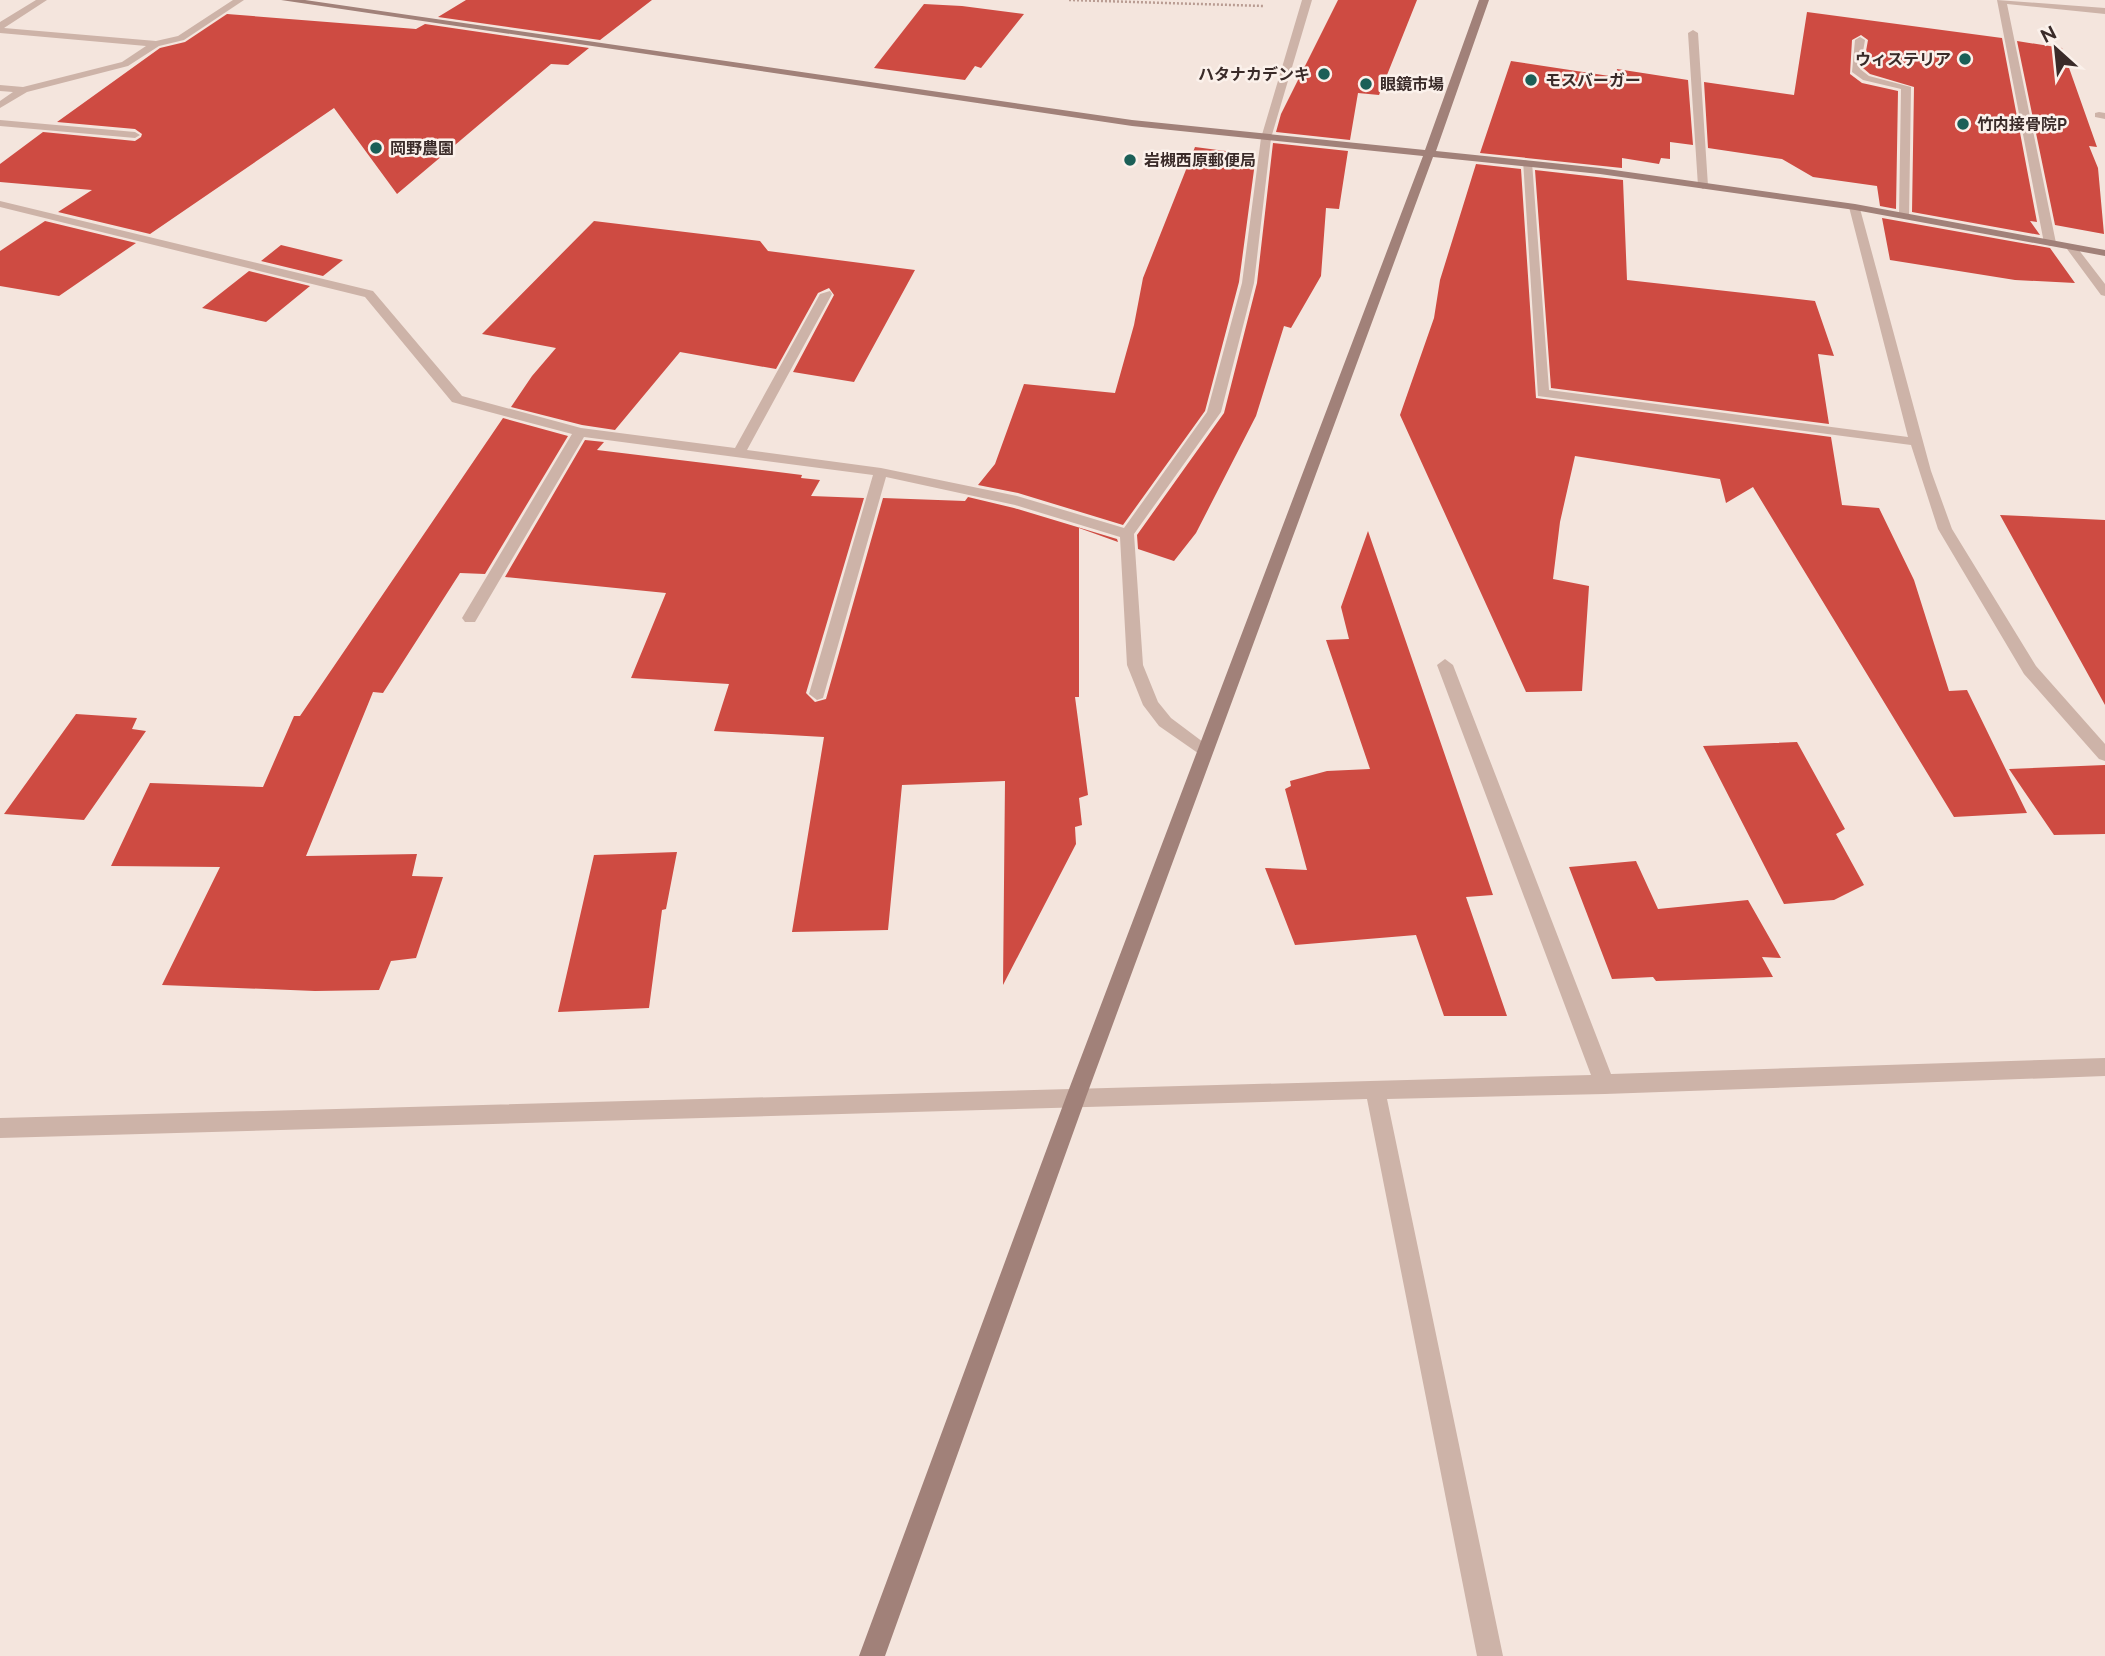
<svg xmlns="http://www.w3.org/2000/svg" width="2105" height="1656" viewBox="0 0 2105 1656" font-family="Raleway,'Noto Sans JP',sans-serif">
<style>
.building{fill:#ce4b42}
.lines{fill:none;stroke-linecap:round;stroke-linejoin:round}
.path{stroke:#b99c92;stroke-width:2.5;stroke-dasharray:2 2;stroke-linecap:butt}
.lane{fill:#cdb3a8;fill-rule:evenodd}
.street{fill:#cdb3a8;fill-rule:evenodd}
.secondary{fill:#a18179;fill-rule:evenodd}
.poi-dot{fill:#1b5f57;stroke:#fbf1eb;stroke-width:2.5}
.labels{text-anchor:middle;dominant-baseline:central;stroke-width:5;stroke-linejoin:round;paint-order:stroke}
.far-poi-label{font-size:16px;font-weight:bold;fill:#3a2b29;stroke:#fbf1eb;text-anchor:start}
</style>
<rect width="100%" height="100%" fill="#f4e5dd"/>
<path class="building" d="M466,0h186l-52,40 -162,-23z
M1338,0h79l-38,95 -21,-2 -8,47 -74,-8 5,-18z
M924,4l38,2 62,8 -43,54 -6,-2 -10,14 -91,-12z
M1807,12l195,26 35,184 -7,-1 10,14 -128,-23 2,-125 -44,-13 -7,-6 5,-28 -7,-5 -9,5 -2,34 12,9 36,8 -2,118 -16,-3 -3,-20 -64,-9 -31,-18 -74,-11 -4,-66 90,13z
M227,14l189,15 9,-5 164,24 -21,17 -17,-1 -154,130 -63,-86 -184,126 -92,-22 34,-22 -92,-8v-18l43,-32 92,9 6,-4 1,-3 -7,-5 -78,-7 103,-74 25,-6z
M2017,41l45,7 35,99 -8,-1 9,22 6,66 -49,-9z
M1511,61l105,16 1,-8 71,11 5,65 -23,-3v17l-9,-1 -2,6 -37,-6v10l-142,-15z
M1273,143l75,8 -9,58 -13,-1 -5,68 -30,52 -7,-2 -28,90 -60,117 -22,28 -36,-12 -1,-14 87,-122 33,-130z
M1195,147l61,8 -17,127 -34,129 -82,114 -105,-32 -40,-8 17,-21 29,-80 91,9 19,-68 9,-47z
M1476,164l45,5 15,229 295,39 11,68 37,3 35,72 35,111 18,-1 60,123 -73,4 -201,-330 -27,16 -6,-24 -145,-23 -15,66 -7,57 36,7 -7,105 -56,1 -126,-277 34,-97 6,-38z
M1535,170l88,10 4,100 188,21 19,55 -16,-2 11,70 -278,-36z
M1882,218l168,30 25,35 -60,-3 -125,-20z
M45,221l91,22 -77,53 -59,-10v-35z
M594,221l166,20 8,10 147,19 -61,112 -61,-10 41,-77 -5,-7 -11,5 -42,76 -96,-17 -65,78 -33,-5 -71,-18 21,-31 24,-28 -74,-14z
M281,245l62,15 -20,16 -62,-15z
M249,271l61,15 -44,36 -64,-14z
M503,418l65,18 -83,138 -25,-1 -77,120 -10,-1 -67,164 111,-2 -5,22 31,1 -27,81 -25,3 -12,29 -64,1 -153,-6 58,-118 -109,-1 39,-83 113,4 31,-71h6z
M585,440l19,2 -7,8 205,25 -1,3 19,2 -9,16 53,2 -58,195 9,9 11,-3 57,-201 82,3 3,-4 46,11 103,31 1,3 -39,-14v169h-4l13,98 -9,3 3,27 -7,2 1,17 -73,141 2,-204 -103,4 -14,145 -96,2 32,-195 -110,-6 15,-47 -98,-6 35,-85 -161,-16z
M2000,515l105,5v185z
M1368,531l125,364 -27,2 41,119h-63l-28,-81 -121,10 -30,-77 42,2 -22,-81 6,-3 -1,-5 37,-10 43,-2 -44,-129 23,-1 -8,-32z
M76,714l61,4 -5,11 14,2 -62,89 -80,-6z
M1797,742l48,87 -9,5 28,51 -30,15 -50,4 -81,-158z
M2105,765v69l-51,1 -45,-66z
M677,852l-11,57 -4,1 -13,98 -91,4 36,-157z
M1636,861l22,48 90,-9 33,58 -19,-1 11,20 -117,4 -3,-4 -41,2 -43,-112z"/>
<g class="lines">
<path class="path" d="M1069,0l195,6"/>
<path class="lane" d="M1860,37l5,3 -5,29 9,7 42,11 -2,132 -10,-2 2,-128 -38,-9 -11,-8 3,-32z
M2099,112l6,1v6l-10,-2v-4z
M2067,245h8l30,39v12l-4,-1 -34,-46z"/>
<path class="street" d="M36,0h11l-43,28 152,13 22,-5 55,-36h11l-60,40 -25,6 -31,20 -101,26 -27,16v-7l13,-9 -13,-1v-6l23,2 99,-25 24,-16 -146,-13v-11z
M1302,0h10l-41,138 -17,145 -33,129 -87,122 9,131 15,37 13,16 40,30 2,4 -8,6 -46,-32 -16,-21 -16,-40 -7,-128 -105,-32 -129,-28 -63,221 -6,2 -8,-6 64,-219 -289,-38 -109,185h-10l-3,-4 110,-184 -120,-32 -87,-105 -365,-90v-6l373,90 89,105 119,32 154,20 85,-154 10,-3 2,3 -85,156 134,18 136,28 107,32 83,-116 35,-129 19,-145z
M1997,0l108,8v6l-98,-10 49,239 -6,3 -6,-3z
M1693,30l5,3 10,153 -5,3 -5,-3 -10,-153z
M0,120l135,12 5,3 -5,3 -135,-12z
M1523,160l9,2 17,228 359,47 -59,-230 10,-2 72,266 21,58 84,137 69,78v17l-6,-2 -75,-85 -86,-145 -27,-84 -373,-49z
M1445,659l8,6 158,409 494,-16v18l-500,18 -218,5 116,557h-26l-110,-557 -1367,39v-20l1591,-43 -154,-410z"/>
<path class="secondary" d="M281,0h24l827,120 293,30 54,-150h10l-53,151 164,17 255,36 250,46v6l-250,-46 -255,-36 -167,-17 -347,940 -201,559h-26l207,-559 357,-941 -291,-30z"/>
</g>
<g class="poi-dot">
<circle cx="1965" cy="59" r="7"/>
<circle cx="1324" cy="74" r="7"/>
<circle cx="1531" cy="80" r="7"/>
<circle cx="1366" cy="84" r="7"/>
<circle cx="1963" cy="124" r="7"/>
<circle cx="376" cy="148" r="7"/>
<circle cx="1130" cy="160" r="7"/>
</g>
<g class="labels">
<g class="far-poi-label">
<text x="1951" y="59" text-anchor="end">ウィステリア</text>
<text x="1310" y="74" text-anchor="end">ハタナカデンキ</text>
<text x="1545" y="80">モスバーガー</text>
<text x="1380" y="84">眼鏡市場</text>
<text x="1977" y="124">竹内接骨院P</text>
<text x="390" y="148">岡野農園</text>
<text x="1144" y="160">岩槻西原郵便局</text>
</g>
</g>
<g transform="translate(2056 49) rotate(333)" stroke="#fbf1eb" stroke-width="5" paint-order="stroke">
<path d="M0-5L12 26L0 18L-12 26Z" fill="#3a2b29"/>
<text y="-10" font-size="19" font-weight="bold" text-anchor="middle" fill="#3a2b29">N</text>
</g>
</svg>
